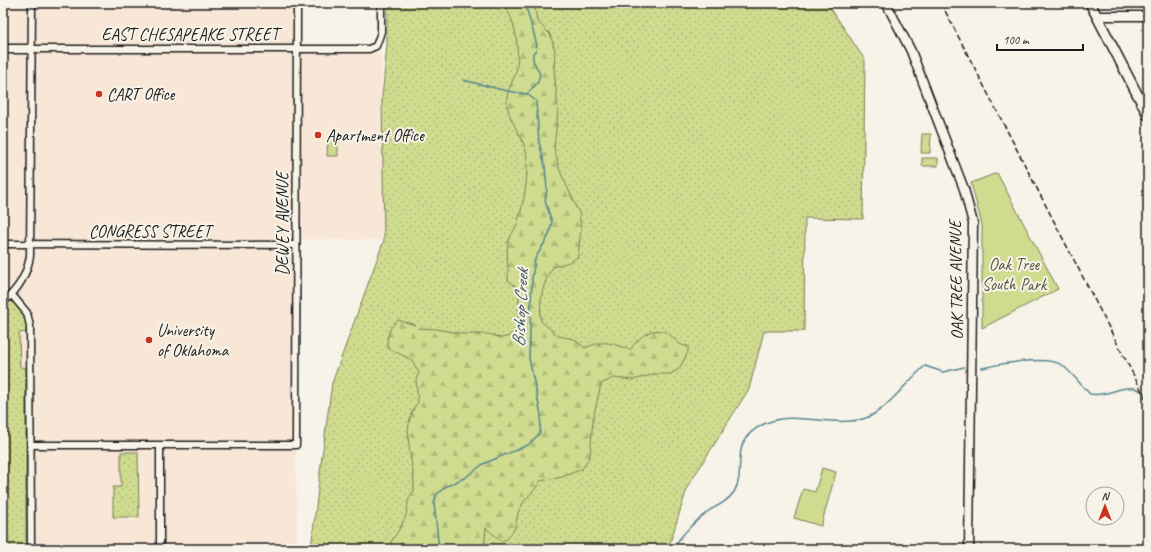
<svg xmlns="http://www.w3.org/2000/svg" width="1151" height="552" viewBox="0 0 1151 552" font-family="Caveat,sans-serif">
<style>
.built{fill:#f8e6d6}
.grass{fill:url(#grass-dots);stroke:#767c56}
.forest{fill:url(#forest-firs);stroke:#767c56}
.park{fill:#cfdc8f;stroke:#767c56}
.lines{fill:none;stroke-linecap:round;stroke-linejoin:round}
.stream{stroke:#56848f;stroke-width:1.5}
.street-casing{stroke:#1c1c1c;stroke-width:9}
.secondary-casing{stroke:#1c1c1c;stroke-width:11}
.primary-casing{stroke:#1c1c1c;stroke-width:12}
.street{stroke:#f7f3e8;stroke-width:6}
.secondary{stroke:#f7f3e8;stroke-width:8}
.primary{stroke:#f7f3e8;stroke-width:9}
.rail{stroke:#1c1c1c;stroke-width:1.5;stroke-dasharray:6 3;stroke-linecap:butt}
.poi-dot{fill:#c8321e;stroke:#f7f3e8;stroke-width:1.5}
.labels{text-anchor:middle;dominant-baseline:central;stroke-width:4;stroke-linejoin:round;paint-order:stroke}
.street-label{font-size:17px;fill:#1c1c1c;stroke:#f7f3e8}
.poi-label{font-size:17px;fill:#1c1c1c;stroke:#f7f3e8;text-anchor:start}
.park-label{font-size:17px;fill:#52563e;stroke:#f7f3e8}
.water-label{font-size:18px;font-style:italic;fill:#3e595f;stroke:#f7f3e8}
</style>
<defs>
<pattern id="grass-dots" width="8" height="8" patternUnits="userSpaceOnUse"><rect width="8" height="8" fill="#cfdc8f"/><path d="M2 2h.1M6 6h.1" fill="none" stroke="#b1bc7b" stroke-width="1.8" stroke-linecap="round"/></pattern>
<pattern id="forest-firs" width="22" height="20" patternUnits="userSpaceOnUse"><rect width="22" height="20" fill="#cfdc8f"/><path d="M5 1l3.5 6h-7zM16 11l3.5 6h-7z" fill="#b1bc7b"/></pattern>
</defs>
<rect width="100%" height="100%" fill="#f7f3e8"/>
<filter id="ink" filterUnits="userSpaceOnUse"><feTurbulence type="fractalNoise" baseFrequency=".025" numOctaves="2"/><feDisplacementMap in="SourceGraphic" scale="8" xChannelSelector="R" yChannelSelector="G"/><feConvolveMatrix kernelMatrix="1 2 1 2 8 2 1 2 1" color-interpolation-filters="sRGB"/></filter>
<g filter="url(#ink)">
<path class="built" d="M3,3h290l1,49 87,1 3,187 -90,-1 3,310h-294z"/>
<path class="grass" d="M387,3h440l38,57 -2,159 -58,-1 -1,113h-40l-15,58 -61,97 -20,63h-357l10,-85 11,-81 52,-143 -2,-142 5,-53z
M11,301c13,3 16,20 17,31l-9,1 1,34 6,1v181h-23v-243z
M121,452h17l1,65h-26v-30h8z"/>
<path class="forest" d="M500,3h34l3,18 13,13 5,16 -1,19 4,41 -4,38 6,23 19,42 2,15 -3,28 -6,5 -19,6c-11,16 -14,35 -12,54l17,15 16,3 11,9c20,-9 25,-5 45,2 8,-12 22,-25 37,-17 8,4 11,14 21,13v6l-9,17 -9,5h-15l-22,6 -20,-2 -12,6 -8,35 -3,37 -8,13 -20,8 -22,4 -4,7 -12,13 -6,12 -3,15 -8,11 -6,2 -15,-13 -2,21h-97c6,-11 15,-22 19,-34 2,-9 1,-17 8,-24 1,-32 -16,-62 4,-89l-2,-23 3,-6 -7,-13 -24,-12c-3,-11 2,-22 10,-28l17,5 3,3 18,1 28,5h25l12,4 9,-2 6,-7 3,-10v-30l-11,-9c1,-12 -2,-25 0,-37 1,-6 7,-13 9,-19 7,-21 11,-44 10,-66 -1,-21 -22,-39 -20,-60 1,-11 9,-21 10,-32 2,-18 -1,-52 -17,-63z"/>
<path class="park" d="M922,134h9l-1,19h-9z
M328,139h10v17h-11z
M922,158h16v8h-16z
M997,173l61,116 -76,39v-103l-11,-42z
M822,468l14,4 -15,54 -27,-8 9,-29 12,3z"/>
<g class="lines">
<path class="stream" d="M463,80l44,11 20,3
M982,368c17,-4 65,-13 80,-3 10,8 19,20 28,29 17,3 29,-8 44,-6 5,1 10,5 14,7
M439,549l-5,-46 3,-9 8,-7 21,-10 17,-13 45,-19 12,-12 1,-18 -12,-57 3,-80 3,-19 14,-24 3,-13 -7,-21 2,-11 -2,-24 -6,-24 -3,-41 -9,-7 11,-12 2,-8 -7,-14v-7l3,-2 1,-6 -12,-42
M672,549c10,-15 23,-28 38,-39 9,-5 18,-9 24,-18 14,-23 -8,-50 30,-68 30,-15 68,5 102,-6 20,-7 42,-38 59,-52l18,6 21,-5"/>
<defs>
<path id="street" d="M31,49h338l7,-3 5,-14v-29
M3,244l293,1
M12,295l15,18 3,13 1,223
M3,302c15,-12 24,-27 27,-46l2,-253
M31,445h265l1,-442
M160,549v-104"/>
<path id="secondary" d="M886,3l25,48 53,138 9,34 -4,326
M1097,16h51
M3,49h28"/>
<path id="primary" d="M1090,3l58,112"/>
</defs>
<use href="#street" class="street-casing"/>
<use href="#secondary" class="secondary-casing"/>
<use href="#primary" class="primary-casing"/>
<use href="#street" class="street"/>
<use href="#secondary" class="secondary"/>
<use href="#primary" class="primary"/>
<path class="rail" d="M941,3l207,400"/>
</g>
</g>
<g class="poi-dot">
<circle cx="99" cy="94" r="4"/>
<circle cx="318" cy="135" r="4"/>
<circle cx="149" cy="340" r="4"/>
</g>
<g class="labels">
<g class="street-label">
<text x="190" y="34">EAST CHESAPEAKE STREET</text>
<text transform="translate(282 224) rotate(-90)">DEWEY AVENUE</text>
<text x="150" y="231">CONGRESS STREET</text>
<text transform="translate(956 280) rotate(-91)">OAK TREE AVENUE</text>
</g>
<g class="poi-label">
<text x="107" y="94">CART Office</text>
<text x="326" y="135">Apartment Office</text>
<text x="157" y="330">University<tspan x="157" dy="20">of Oklahoma</tspan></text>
</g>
<g class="park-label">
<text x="1014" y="264">Oak Tree<tspan x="1014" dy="20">South Park</tspan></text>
</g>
<g class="water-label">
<text transform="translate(520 308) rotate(-87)">Bishop Creek</text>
</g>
</g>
<rect width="1151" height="552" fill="none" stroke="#f7f3e8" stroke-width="16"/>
<rect x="8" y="8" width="1135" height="536" fill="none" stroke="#1c1c1c" stroke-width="1.5" filter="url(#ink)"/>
<g transform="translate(1105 506)"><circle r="19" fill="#f7f3e8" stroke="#9f9d96"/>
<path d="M0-3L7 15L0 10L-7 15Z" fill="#c8321e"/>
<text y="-6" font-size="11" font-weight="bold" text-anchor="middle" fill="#1c1c1c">N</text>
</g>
<path d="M997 44v6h86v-6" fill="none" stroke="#1c1c1c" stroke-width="2"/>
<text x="1003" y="44" font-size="12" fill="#1c1c1c" stroke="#f7f3e8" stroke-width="3" paint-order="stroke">100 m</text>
</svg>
